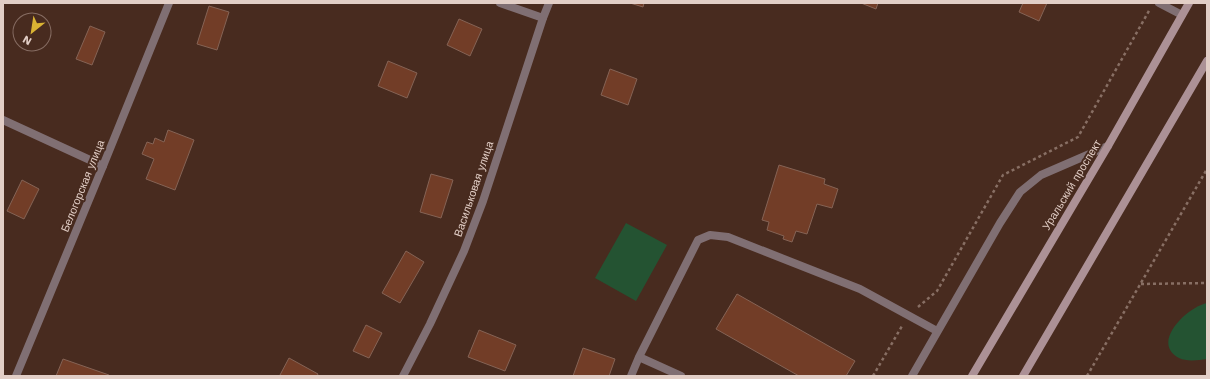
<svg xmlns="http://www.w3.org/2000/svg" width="1210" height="379" viewBox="0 0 1210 379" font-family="'Work Sans',sans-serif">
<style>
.green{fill:#245332}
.building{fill:#723d27;stroke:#856355}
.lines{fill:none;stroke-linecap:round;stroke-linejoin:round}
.path{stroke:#886f64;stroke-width:2.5;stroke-dasharray:3 3;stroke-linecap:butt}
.service{stroke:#806f73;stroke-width:8}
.minor{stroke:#806f73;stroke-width:8}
.tertiary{stroke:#806f73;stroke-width:8}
.secondary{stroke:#ac9196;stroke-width:8}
.labels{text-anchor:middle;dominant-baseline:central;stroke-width:4;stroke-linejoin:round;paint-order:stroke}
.street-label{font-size:11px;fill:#e2cec6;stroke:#482b1f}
</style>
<rect width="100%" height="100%" fill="#482b1f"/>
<path class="green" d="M626,223l41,22 -31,56 -41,-23z
M1207,303v56c-8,1 -20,3 -28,-1 -29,-15 8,-51 28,-55z"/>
<path class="building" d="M630,3h14l-1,4z
M861,3h17l-2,6z
M1023,3h24l-8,18 -20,-9z
M209,6l20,6 -12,38 -20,-6z
M459,19l23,10 -12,27 -23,-11z
M90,26l15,6 -13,33 -16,-6z
M388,61l29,12 -10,25 -29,-12z
M610,69l27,10 -9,26 -27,-10z
M168,130l26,10 -19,50 -29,-11 8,-20 -12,-5 5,-12 6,2 2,-6 9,4z
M779,165l46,14 -1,5 14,5 -6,19 -15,-4 -10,30 -11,-3 -4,11 -9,-3 1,-3 -17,-6 2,-8 -7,-2z
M431,174l22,6 -12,38 -21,-6z
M22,180l17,9 -15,30 -17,-8z
M406,251l18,11 -24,41 -18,-10z
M737,294l118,67 -9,15h-47l-83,-47z
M366,325l16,8 -13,25 -16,-7z
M479,330l37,15 -11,26 -37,-14z
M583,348l32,11 -6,17h-36z
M289,358l29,16 -1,2h-35l-2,-1z
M63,359l46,16v1h-53z"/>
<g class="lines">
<path class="path" d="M1141,284l66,-1
M918,307l19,-16 66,-116 75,-38 72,-128
M873,376l29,-50
M1087,376l120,-207"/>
<path class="service" d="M500,3l43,15
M639,357l42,19
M631,376l8,-19 59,-117 12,-5 18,2 132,52 77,42"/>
<path class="minor" d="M1159,3l23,12
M3,120l100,46
M403,376l27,-52 34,-73 19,-50 60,-183 6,-15
M912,376l88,-153 20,-31 21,-17 67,-29"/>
<path class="tertiary" d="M16,376l87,-210 66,-163"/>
<path class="secondary" d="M972,376l136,-230 81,-143
M1023,376l184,-315"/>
</g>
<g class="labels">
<g class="street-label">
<text transform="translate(1072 185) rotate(-59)">Уральский проспект</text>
<text transform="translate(83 186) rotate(-68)">Белогорская улица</text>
<text transform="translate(474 189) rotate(-71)">Васильковая улица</text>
</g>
</g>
<rect width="1210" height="379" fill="none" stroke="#e2cec6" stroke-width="8"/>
<g transform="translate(32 32) rotate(210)"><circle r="19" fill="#482b1f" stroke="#866c62"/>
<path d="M0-3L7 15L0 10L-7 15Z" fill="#dab333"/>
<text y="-6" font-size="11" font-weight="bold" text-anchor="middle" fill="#e2cec6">N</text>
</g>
</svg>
